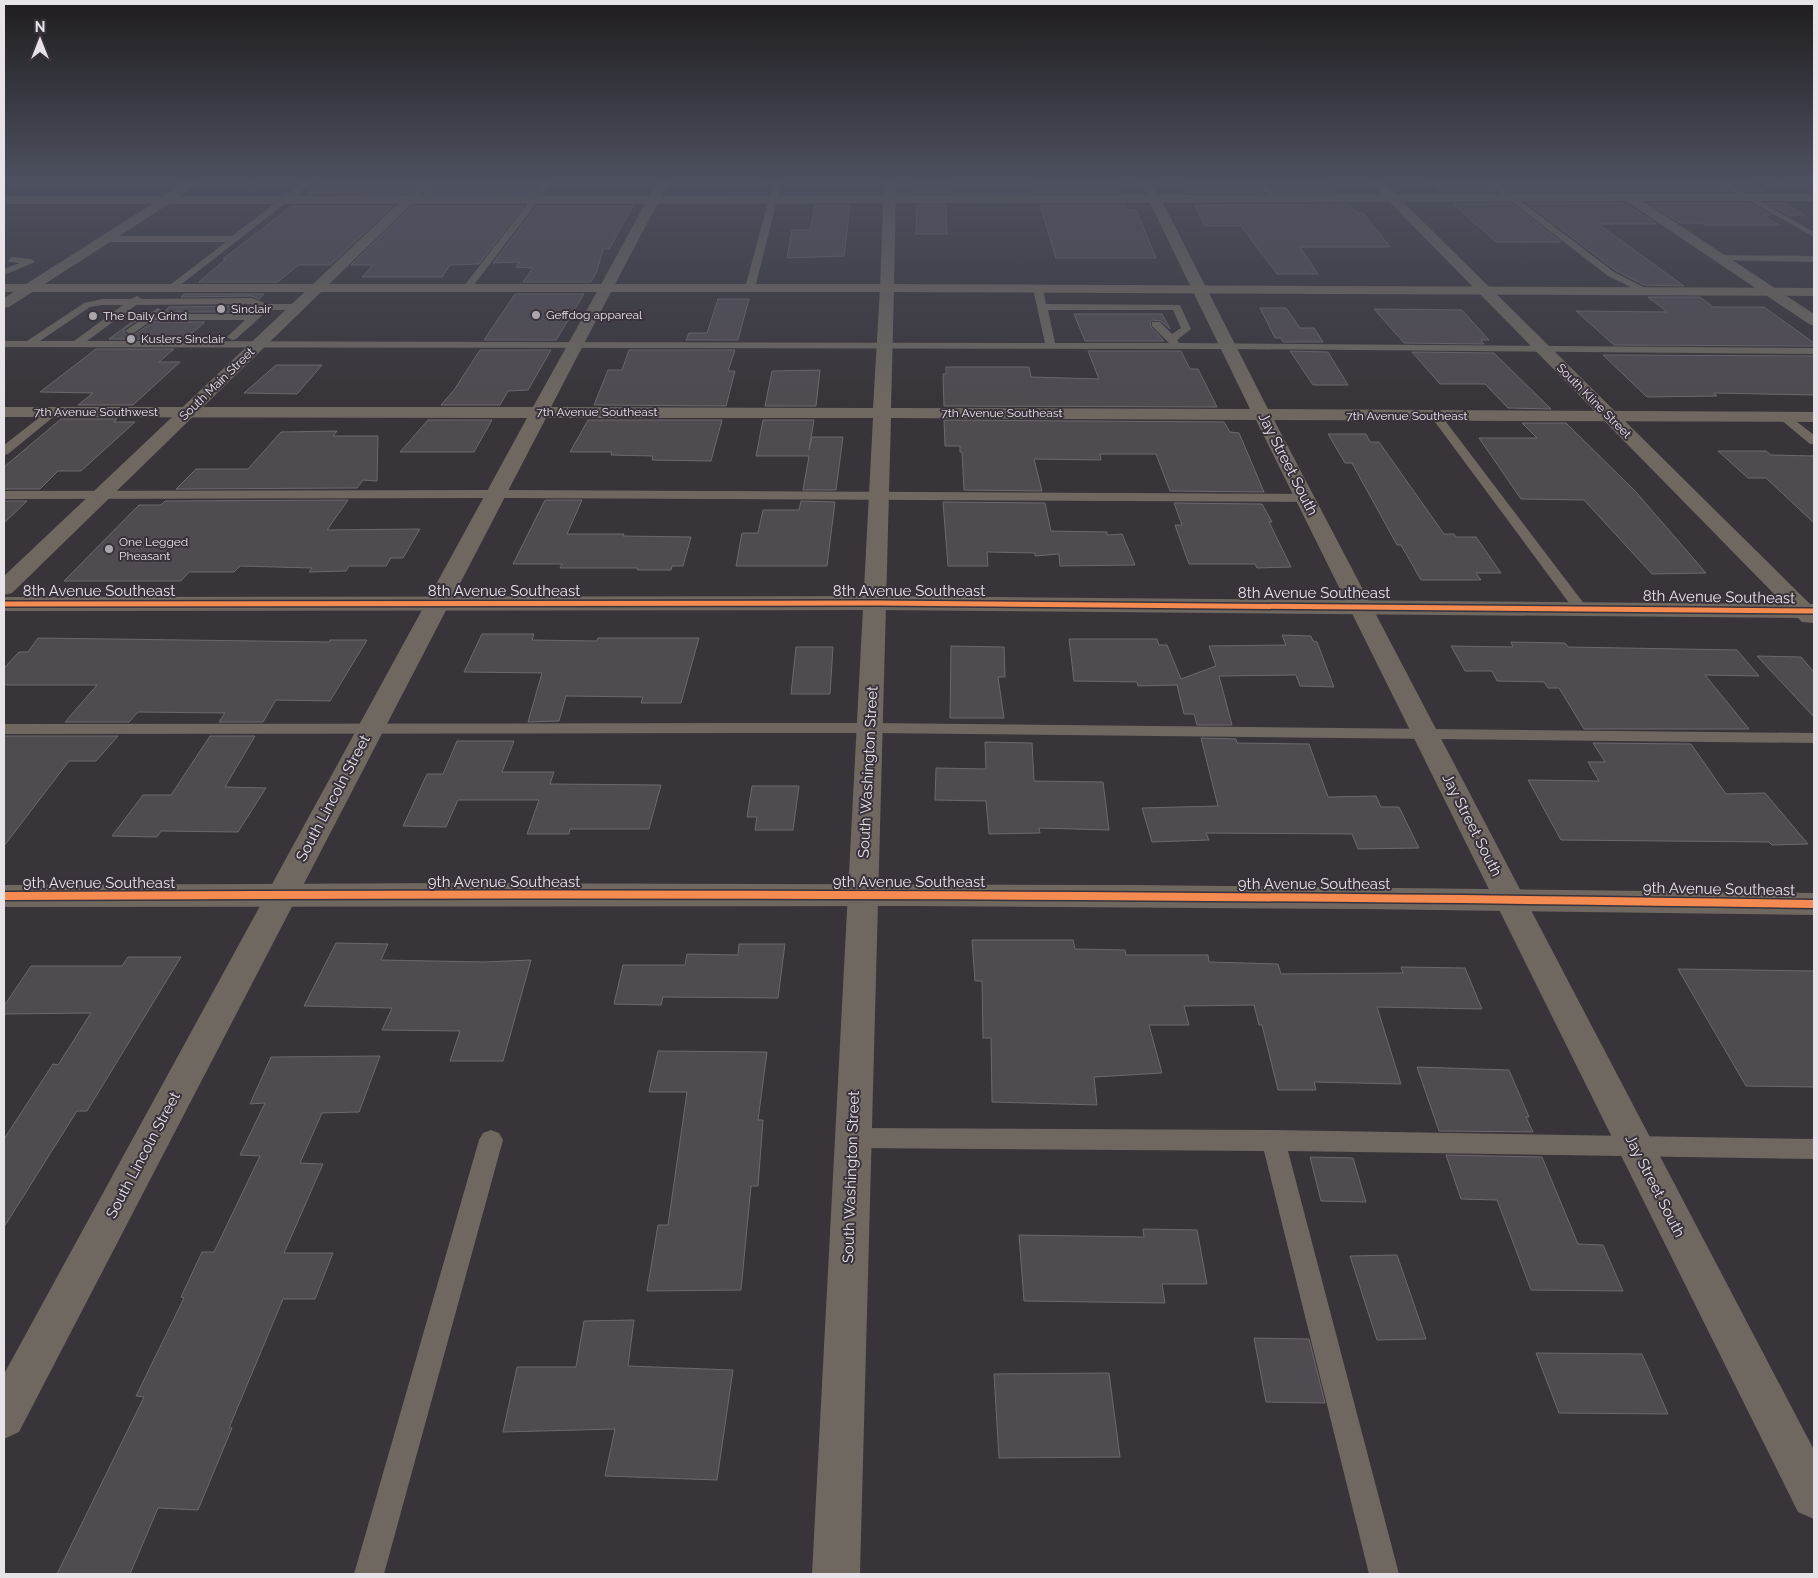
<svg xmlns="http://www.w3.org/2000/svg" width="1818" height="1578" viewBox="0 0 1818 1578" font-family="Raleway,sans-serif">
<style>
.building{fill:#504b51;stroke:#6c696d}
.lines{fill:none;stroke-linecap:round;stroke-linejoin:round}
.service{fill:#6e6861;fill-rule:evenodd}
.minor{fill:#6e6861;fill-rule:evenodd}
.tertiary{fill:#6e6861;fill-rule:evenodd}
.trunk{fill:#736b5f;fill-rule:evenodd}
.cycleway-far1-casing{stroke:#39323b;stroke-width:8}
.cycleway-casing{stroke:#39323b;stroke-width:11}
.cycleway-far1{stroke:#f68b52;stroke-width:5}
.cycleway{stroke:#f68b52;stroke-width:8}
.poi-dot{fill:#aaa6ab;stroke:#39323b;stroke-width:2}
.labels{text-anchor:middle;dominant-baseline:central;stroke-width:4;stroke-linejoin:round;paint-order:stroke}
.far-poi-label{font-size:12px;fill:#e7e3e9;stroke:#39323b;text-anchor:start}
.far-street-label{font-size:12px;fill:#e7e3e9;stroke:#39323b}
.street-label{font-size:15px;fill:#e7e3e9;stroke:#39323b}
</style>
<rect width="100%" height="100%" fill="#383439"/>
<path class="building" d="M326,180h94l-14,14h-99z
M438,180h106l-11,14h-109z
M1427,180h55l15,12h-56z
M1496,180h215l18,11 -217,1z
M1726,180h18l20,11h-18z
M1184,181h71l8,12h-73z
M1324,181l13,12h-61l-8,-11z
M1037,182h78l5,11h-84l-3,-10z
M918,183h28v10h-29z
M1511,203l50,39h-65l-43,-38z
M1527,203h98l31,21h-58l86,62 -40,-1 -29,-15z
M1649,203h101l21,12h-9l17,10h-73l-4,-2h-22z
M1766,203h18l21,12h-17z
M1349,204l8,9h6l27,34h-90l18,27h-41l-36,-48h-36l-10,-21z
M917,205h29l1,29h-31z
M1040,205h85l3,5h8l20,48h-100z
M292,206h101l-63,59h-32l-20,17h-79l27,-23h-3z
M412,206h112l-45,58 -29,1 -8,12h-80l11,-12h-22z
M537,206h96l-24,43h-6l-6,22 -6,11h-68l10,-14 -17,-1 4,-5 -27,1z
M815,206h35l-6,50 -57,2 5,-28h18z
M184,294h80l-5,5 -7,-3 -71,1z
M515,294h69l-28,46h-72z
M1648,297h52l13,10h51l50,36v3l-200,-1 -38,-34 91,1z
M718,299h31l-11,41h-52l3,-7h18z
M251,306l-8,6h-79l5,-5z
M1260,308h26l14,20h14l9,14h-40l-2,-4h-6z
M1374,309l88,1 27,30h-8l3,4 -80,-1z
M144,313h4l-24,16v4l5,3 5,-1 19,-13h52l-20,17h-76z
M1074,314h88l8,15 -9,-8 -9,-1 -2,2 1,5 13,14h-79z
M96,349h78l-15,13h21l-47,43h-55l15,-12 -53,-1z
M480,350h71l-23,40 -20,1 -8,14h-59l13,-15z
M629,350h106l-7,21h7l-9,35 -132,-1 14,-35h14z
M1088,351h93l9,18h8l19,38 -273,-1 -1,-32h3v-7h83l2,10 68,2z
M1290,351l38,1 20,33h-35z
M1412,352l82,1 57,56 -43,-1 -23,-24h-45z
M1603,355l211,1v39l-100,-2 3,3 -70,1z
M276,365h46l-25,29 -53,-1z
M820,370l-4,36h-51l7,-35z
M61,419h56l-3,3h21l-54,49h-23l-18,18h-36v-22z
M428,420h64l-18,32h-74z
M588,420h134l-11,41 -59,-1 1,-4 -42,-1 1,-3h-42z
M763,420h51l-5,30 3,-13h31l-7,53h-33l6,-34h-53z
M944,420l280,2 6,10 9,1 25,59 -94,-1 -14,-37h-56l1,6 -67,-1 8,32 -78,-1 -2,-38h-2v-6h-15z
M1522,423h44l69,68 71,82 -54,1 -68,-74 -63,-1 -42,-61h58z
M337,431l-4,5h45l-1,45 -14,-1 -6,8 -181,1 20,-20h52l33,-37z
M1328,434h38l4,8h9l65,92h10l2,3h20l25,36h-25l5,7h-60l-20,-35h-4l-45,-82h-7z
M1718,451h48l5,4 43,1v67l-48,-45h-18z
M348,500l-21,30 93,-1 -17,29h-12l-5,8h-37l-3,5 -37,1 3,-4 -72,-2 -6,6h-45l-8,9h-117l75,-76h22l4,-4z
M545,500h37l-15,34h57l-1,2 68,1 -8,29h-11l-1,4h-34l1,-2h-78l2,-4h-49z
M4,501h23l-23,22z
M801,501l34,1 -8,64h-91l6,-33h16l5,-23h36z
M943,502l102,1 6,28 56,1v3l15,-1 13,31 -75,1 -1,-12 -24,2v-3l-48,-1 1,14h-40z
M1174,503l88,1 10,18h-3l22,45 -34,1 -2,-4h-66l-14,-39h7z
M482,634h52l-2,6 65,1 1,-3h101l-18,65h-40l2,-6 -77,-1 -7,25 -31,1 14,-49 -78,-1z
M1282,635l29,1 2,5 4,1 17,45 -34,-1 -4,-11 -77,1 13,49h-35l-3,-11h-10l-7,-29 -39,1 -1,-4 -63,-1 -5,-42h88l2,6h8l14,34 35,-13 -7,-20 77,-1z
M38,638l291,4 1,-2h37l-37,61 -54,-1 -13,22h-44l6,-9 -87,-1 -9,10h-64l32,-37h-93v-17l15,-16h9z
M1511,642l54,1 3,4 169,3 22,26 -54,-1 44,54h-165l-25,-41h-11l-4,-6 -47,-1 -5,-10h-27l-14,-25 62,1z
M951,646l53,1 1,30h-7l6,41h-54z
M796,647h37l-3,47h-39z
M1757,656l44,1 13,15v45z
M4,736h114l-22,25h-27l-65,85z
M210,736h45l-30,51 41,1 -28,44 -77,-1 -4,6 -45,-1 31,-41h28z
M1201,738l35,1 1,4 72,1 19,53 48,-1 5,11h18l20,41 -61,1 -6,-15 -146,-1 3,7 -57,2 -10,-34 76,-2z
M457,741h57l-12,31h52l-4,12 111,1 -12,44h-79l-1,5h-42l12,-34h-81l-12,27 -43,-1 24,-52h16z
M985,742l47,1 2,38 69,1 6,48 -70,-2 1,5 -51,1 -3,-33 -51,-1 1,-32 50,1z
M1593,743l98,1 35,50 39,-1 43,51 -36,1 -3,-3 -208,-2 -33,-60 71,1 -11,-19h17z
M752,786h47l-6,44h-38l2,-13h-10z
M972,940h101l2,9 50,1 1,5h82l1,7 69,2 3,10 122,-1 -2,-6 64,1 17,41 -105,-2 24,77 -87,-2 2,8h-38l-16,-65h-3l-5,-20 -70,1 5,19h-40l13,48 -68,4 3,28 -105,-3 -1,-64h-8l-1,-57h-7z
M336,943l52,1 -7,16 102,2 48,-2 -28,101h-53l10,-30 -78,-1 10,-22 -88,-2z
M739,944h46l-7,54 -115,-1 -2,8 -47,-1 9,-39h62l2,-11 51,1z
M128,957h53l-94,154h-10l-73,116v-88l49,-75 5,1 33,-52 -87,1v-8l27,-40h91z
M1678,969l136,2v116l-68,-1z
M658,1051l109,1 -9,68h5l-5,66h-7l-10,104 -94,1 11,-66h10l19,-133h-38z
M380,1056l-21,56 -37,1 -22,50 23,1 -39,89h49l-18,46h-32l-54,129h3l-34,82 -40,-2 -28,66h-73l87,-177 -8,-1 48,-98 -3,-1 21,-45h12l46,-96 -20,-1 25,-52 -15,1 21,-47z
M1417,1067l92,3 20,47h-3l7,15 -94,-1z
M1446,1155l96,2 36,87 25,1 20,46 -92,-1 -34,-90 -36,-1z
M1310,1157l43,1 13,44 -45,-1z
M1143,1229l54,1 10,54h-45l3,19 -141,-2 -5,-66 125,2z
M1397,1255l29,84 -49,1 -27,-84z
M634,1320l-6,46 105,4 -16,110 -112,-4 10,-47 -112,3 14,-65h59l8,-46z
M1254,1338l55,1 16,64 -59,-1z
M1536,1353l106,1 26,60 -109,-1z
M1109,1373l11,84 -121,1 -5,-84z"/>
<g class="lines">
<path class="service" d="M306,180h9l-141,110 -3,1 -5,-3 60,-46h-121l-4,-3 4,-3h127z
M546,180h8l-84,110h-6v-4z
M774,180h8l-27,108 -5,3 -5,-3z
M1256,180h8l15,20 -1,2h-6z
M1484,180h9l121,92 37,19 -5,3 -3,-1 -35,-17z
M1713,180h9l92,52v5z
M1719,255l95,1v6l-98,-2v-4z
M12,257l19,2 4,3 -31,13v-6l15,-6 -10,-1 -1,-2z
M1038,286l5,3 3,15 134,1 11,24 -14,11 2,3 635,5v6l-586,-5 -1224,-2v-6h23l57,-38 18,-4h29l6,-3 5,3 110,-1 15,6h30l5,3 -5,3h-29l-32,29 -4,1 -5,-3 18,-17h-93l-18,13 -4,1 -5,-3 33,-23 5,3 -3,3h92l7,-6 -8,-4 -115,1 -49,36 958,2 -12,-54zM102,305h21l-49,36h-34l50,-34zM1048,310h125l8,18 -9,6 -12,-12h-8v4l17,17h-114z
M53,409l6,3 -2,2 -49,40 -4,1v-10l45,-35z
M1436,413l4,1 145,191 2,3 -2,3h-10l-143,-193 -2,-2z
M1784,414l4,1 26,20v9h-4l-30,-25 -2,-2 2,-2z
M496,490l809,4 6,4 -6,4 -809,-4 -492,1v-8z
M870,723l944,10v10l-944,-10 -866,1v-10z
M853,1128l420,2 541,9v20l-526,-8 111,423h-30l-105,-423 -411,-3 -8,-3 -4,-7 4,-7z
M491,1130l8,3 4,7 -119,434h-30l125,-434 4,-7z"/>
<path class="minor" d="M189,180h14l-23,16 967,-1 -8,-15h12l8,15 655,-2v8h-171l171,113v12l-5,-2 -183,-123 -463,2 105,206 546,3v10l-540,-2 540,1030v69l-16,-7 -542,-1092 -365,-2 -31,1156h-48l61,-1156h-327l-527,1014 -15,7v-65l523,-956 -523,-1v-10h529l66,-119 2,-3h10l2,3 -62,119 322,1 7,-120 2,-3h10l2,3 -3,120 359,1 -100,-206 -981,1 -160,103 -5,1v-10l148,-94h-148v-8h159z"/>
<path class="tertiary" d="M423,180h13l-424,413 -8,2v-19z
M658,180h12l-57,108 -2,3h-10l-2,-3z
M884,180h12l-2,108 -2,3h-10l-2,-3z
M1368,180h13l429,424h4v19l-12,-1 -4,-4 -922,-8 -872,1v-14l872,-1 908,8z
M456,883l679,2 679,8v22l-452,-6 -453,-3 -905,1v-22z"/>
<path class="trunk" d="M4,284h883l927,4v8l-927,-4h-883z"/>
<defs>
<path id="cycleway-far1" d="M4,604l872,-1 938,8"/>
<path id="cycleway" d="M4,896c603,-3 1207,-2 1810,8"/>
</defs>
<use href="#cycleway-far1" class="cycleway-far1-casing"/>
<use href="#cycleway" class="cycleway-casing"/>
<use href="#cycleway-far1" class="cycleway-far1"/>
<use href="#cycleway" class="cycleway"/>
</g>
<linearGradient id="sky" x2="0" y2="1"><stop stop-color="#1f1d1f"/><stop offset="0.45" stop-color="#4d505f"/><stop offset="1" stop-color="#4d505f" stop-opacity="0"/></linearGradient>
<rect width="1818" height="401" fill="url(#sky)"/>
<g class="poi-dot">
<circle cx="221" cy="309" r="5"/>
<circle cx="536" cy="315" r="5"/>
<circle cx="93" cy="316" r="5"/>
<circle cx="131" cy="339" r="5"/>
<circle cx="109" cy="549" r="5"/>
</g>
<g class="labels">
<g class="far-poi-label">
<text x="231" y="309">Sinclair</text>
<text x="546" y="315">Geffdog appareal</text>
<text x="103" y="316">The Daily Grind</text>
<text x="141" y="339">Kuslers Sinclair</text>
<text x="119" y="542">One Legged<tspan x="119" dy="14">Pheasant</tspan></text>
</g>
<g class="far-street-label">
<text transform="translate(217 384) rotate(-44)">South Main Street</text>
<text transform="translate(1594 401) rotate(45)">South Kline Street</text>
<text x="96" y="412">7th Avenue Southwest</text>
<text x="597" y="412">7th Avenue Southeast</text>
<text x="1002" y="413">7th Avenue Southeast</text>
<text x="1407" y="416">7th Avenue Southeast</text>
</g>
<g class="street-label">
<text transform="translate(1288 464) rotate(63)">Jay Street South</text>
<text x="99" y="591">8th Avenue Southeast</text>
<text x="504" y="591">8th Avenue Southeast</text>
<text x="909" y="591">8th Avenue Southeast</text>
<text x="1314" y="593">8th Avenue Southeast</text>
<text transform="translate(1719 597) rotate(1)">8th Avenue Southeast</text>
<text transform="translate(868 772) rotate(-87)">South Washington Street</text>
<text transform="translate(333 798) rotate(-62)">South Lincoln Street</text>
<text transform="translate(1472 825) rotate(63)">Jay Street South</text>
<text x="504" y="882">9th Avenue Southeast</text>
<text x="909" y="882">9th Avenue Southeast</text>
<text x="99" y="883">9th Avenue Southeast</text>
<text x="1314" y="884">9th Avenue Southeast</text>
<text transform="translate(1719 889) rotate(1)">9th Avenue Southeast</text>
<text transform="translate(143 1155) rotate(-62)">South Lincoln Street</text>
<text transform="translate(851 1177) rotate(-88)">South Washington Street</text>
<text transform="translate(1655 1186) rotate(63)">Jay Street South</text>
</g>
</g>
<rect width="1818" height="1578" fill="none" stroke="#e7e3e9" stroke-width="10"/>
<g transform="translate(40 40)" stroke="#39323b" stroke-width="4" paint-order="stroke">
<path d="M0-4L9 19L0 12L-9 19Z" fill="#e7e3e9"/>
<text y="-8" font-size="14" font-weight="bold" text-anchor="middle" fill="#e7e3e9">N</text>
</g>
</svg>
